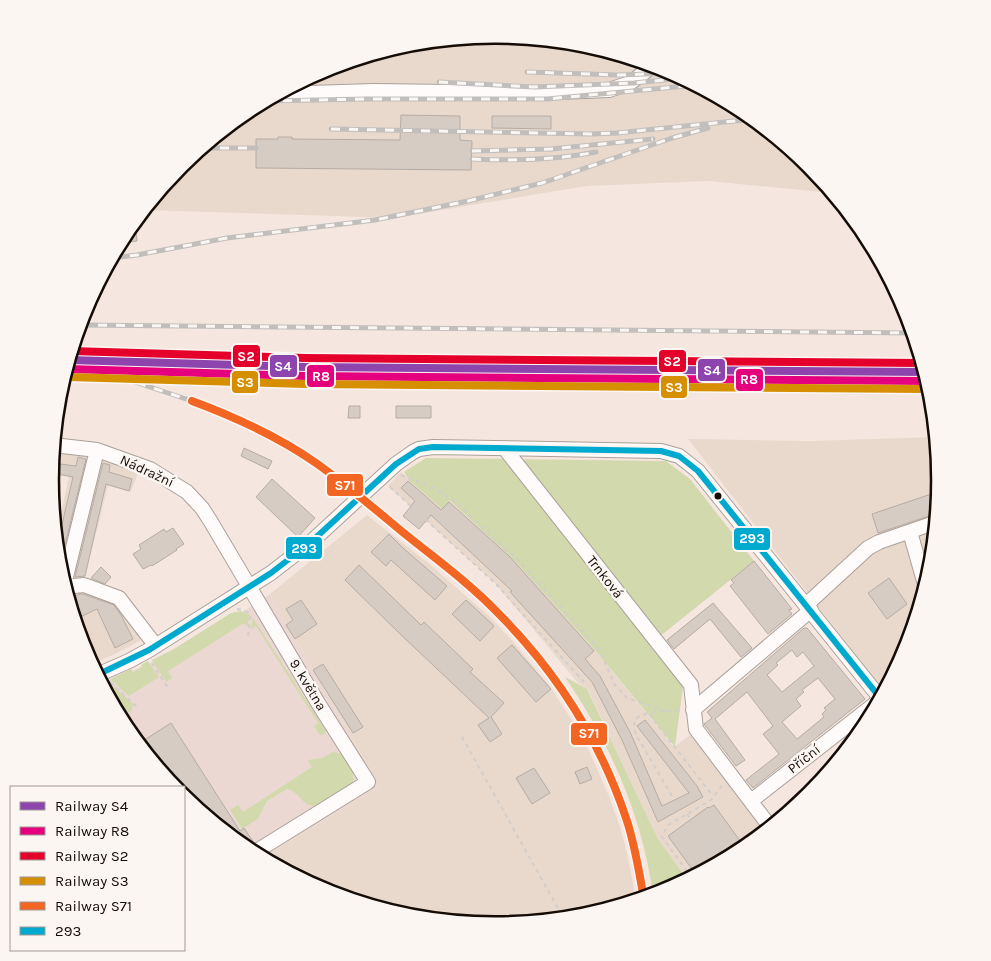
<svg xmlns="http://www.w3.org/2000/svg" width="991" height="961" viewBox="0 0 991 961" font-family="Karla,sans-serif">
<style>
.commercial{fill:#ebd8d2}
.industrial{fill:#e9d9cd}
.green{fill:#d2d9ad}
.building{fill:#d6ccc4;stroke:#b6aca4;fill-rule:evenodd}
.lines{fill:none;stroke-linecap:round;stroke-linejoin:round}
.minor-casing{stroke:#aba099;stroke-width:16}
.path{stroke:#d2cecb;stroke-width:2;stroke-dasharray:4 4;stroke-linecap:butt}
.minor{stroke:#fefbfa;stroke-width:14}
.rail-casing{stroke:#c1bebc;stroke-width:5}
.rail{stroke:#fcf6f3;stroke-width:3;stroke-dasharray:9;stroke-linecap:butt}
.bus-1-casing{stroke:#fcf6f3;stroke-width:10}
.bus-1{stroke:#00a9ce;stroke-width:6}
.rail-1-casing{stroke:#fcf6f3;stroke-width:11}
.rail-2-casing{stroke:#fcf6f3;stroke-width:11}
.rail-3-casing{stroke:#fcf6f3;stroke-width:11}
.rail-4-casing{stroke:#fcf6f3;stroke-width:11}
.rail-5-casing{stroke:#fcf6f3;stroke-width:11}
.rail-1{stroke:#8e44ad;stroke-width:8}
.rail-2{stroke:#e5007d;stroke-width:8}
.rail-3{stroke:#e4002b;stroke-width:8}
.rail-4{stroke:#d58f01;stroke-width:8}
.rail-5{stroke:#f26522;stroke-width:8}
.bus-dot{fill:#150c06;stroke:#fcf6f3;stroke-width:2}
.labels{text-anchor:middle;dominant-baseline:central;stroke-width:5;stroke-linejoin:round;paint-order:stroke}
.street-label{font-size:14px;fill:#150c06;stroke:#fcf6f3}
.rim{fill:none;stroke:#150c06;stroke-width:2.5}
.line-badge{stroke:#fcf6f3;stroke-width:2}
.badge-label{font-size:14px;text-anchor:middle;font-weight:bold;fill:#fff}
</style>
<rect width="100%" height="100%" fill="#f5e7df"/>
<path class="commercial" d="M270,594l110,193 -118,71 -14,-7 -64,-53v-11h-10l-49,-59 -24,-45 41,-16 105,-58z"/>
<path class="industrial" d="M496,35l87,9 83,25 77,41 68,56 22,27 -125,-12 -121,5 -193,32 -249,-8 36,-45 67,-55 77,-41 84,-25z
M937,437l4,44 -9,87 -25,83 -22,42 -197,-254 122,2z
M53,451l38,3 48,16 -8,22 -23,-6 -24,95 47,19 20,35 -40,21 -20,8 -7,-13 -25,-84 -3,-29 13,-62 -18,-3z
M401,472l41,37 7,-8 63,57 83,92 79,97 20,-15 72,100 -23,19 -55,29 -30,-41 -70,-149 -10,-7 -82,-99 -108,-98z
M367,515l65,51 58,51 21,22 40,49 32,49 25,57 12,33 8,30 8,44 -54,16 -87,9 -87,-9 -83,-25 -63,-34 118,-71 -110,-193z"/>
<path class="green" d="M426,458l240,3 24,18 64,82 -105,84 34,41 -8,61 -80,-97 -83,-92 -62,-57 -8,8 -33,-29 -5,-8z
M240,611l10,4 -3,12 -3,-4 -76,48 4,7 -6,4 -14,-22 22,-11 57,-36z
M253,618l73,113 -2,4h-4l-6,-9 4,-3 -62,-97 -5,3z
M148,661l11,16 -30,19 -19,-17 21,-10 2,3 9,-5 -1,-2z
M565,677l22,12 71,150 30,41 -22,12 -13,4c-10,-79 -43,-153 -88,-219z
M108,681l25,23 -1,6 -6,4 12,20 -3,5 -10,-11 -23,-44z
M333,752c13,0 22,18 20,29l-4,6 -31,19c-17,1 -17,-14 -31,-17l-20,12 -9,18 -16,10 -12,-19 8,-5 5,7 69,-45 -4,-7 14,-2z"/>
<path class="building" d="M401,115l59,1v24l12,1 -1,29 -215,-2v-29h22v-2h14v2l108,1z
M492,116h59v13l-59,-1z
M135,221l2,20 -17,2 5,-10z
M349,406h11v12h-12z
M396,406h35v12h-35z
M244,448l28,13 -4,8 -27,-13z
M78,457l8,2 -27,110 -2,-23 16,-69 -22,-4 1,-10 24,3z
M103,463l7,2 -1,7 23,7 -3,12 -23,-7 -21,92 -10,1z
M272,479l43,39 -17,19 -42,-40z
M408,481l33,29 8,-8 8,7 53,48 84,94 -9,8 15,17 30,56 32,74 27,-13 -52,-67 8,-6 52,66 6,11 -45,25 -36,-82 -30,-58 -82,-90 2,-1 -81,-76 -12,14 -16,-13 12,-15 -14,-13z
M940,491l-2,22 -60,20 -6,-19z
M173,528l11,16 -8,5 1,1 -25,16 -1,-1 -8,4 -10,-15 8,-5 -2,-4 25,-16 2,3z
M389,534l14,14 44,38 -12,14 -44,-40 -5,6 -15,-14z
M754,561l38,48 -3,1 3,4 -24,20 -38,-48 4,-3 -3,-3z
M359,565l62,60 3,-3 49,47 -3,3 34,31 -13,14 11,17 -12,8 -12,-17 11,-7 -92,-87 -52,-51z
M101,567l10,10 -6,7 -14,-6z
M889,578l18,26 -20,15 -19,-26z
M80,594h3l31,11 7,10 12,24 -18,9 -18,-39 -23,11 -6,-20z
M301,600l16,24 -22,15 -9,-14 7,-5 -7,-11z
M466,600l28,26 -14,15 -28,-27z
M713,603l39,45 -11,9 -31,-38 -36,30 -7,-9z
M804,628h3l58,71 -112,89 -7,-8 33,-26 -16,-20 10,-8 -26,-34 -32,27 30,41 -9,6 -32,-42 8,-6 -5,-6zM792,650l5,7 6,-5 11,14 -32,26 -15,-17 11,-10 -2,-2zM818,678l17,21 -11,9 2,2 -4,4 2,3 -27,22 -15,-17 19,-16 -5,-7 8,-7 -2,-2z
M512,645l39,44 -15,13 -39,-44z
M323,664l40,63 -10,6 -40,-63z
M171,723l69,108 4,-3 10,15 -2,4 -5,3 -63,-52v-11h-10l-36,-43z
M587,767l5,12 -12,5 -5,-12z
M534,768l16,25 -18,11 -16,-26z
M714,805l32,44 -49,27 -29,-40 40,-29 1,1z"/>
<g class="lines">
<defs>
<path id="minor" d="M278,94l95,-3 163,2 73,-3 21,-7 24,-18
M53,445l44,5 53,19 37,23 15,16 9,14 107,181 50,79 -108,67
M505,449l186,236 5,44 75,99
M910,532l16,56
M64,585l33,-135
M64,587l20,-2 35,13 37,48
M806,605l62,-57 11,-6 58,-20
M97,675l32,-14 20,-11 122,-77 40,-31 85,-78 17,-12 6,-3 14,-2 228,4 18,5 19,15 183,228
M693,710l118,-100
M751,801l130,-102"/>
</defs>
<use href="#minor" class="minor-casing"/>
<path class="path" d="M401,475l31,12 21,13 61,56 85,93 16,36 12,13 38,13
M390,487l106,97 88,98
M237,609l5,1 9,4
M248,636l3,-22
M152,663l16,25
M110,682l28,26
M649,714l64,82
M462,737l102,182
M672,796l-36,-61c-1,-5 -3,-12 0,-16 6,-8 35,-8 45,-9
M687,814l35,48
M692,878l-30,-41 6,-12 43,-25 12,-16"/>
<use href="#minor" class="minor"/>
<defs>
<path id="rail" d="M527,72l91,3 55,-2
M439,82l95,5 100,-4 49,-5
M265,101l102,-2h180l150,-14
M331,129l260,5 26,-1 137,-14
M202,148h54
M472,151l79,-2 102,-10
M472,159c41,2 84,1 124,-7
M112,258l25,-3 90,-17 148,-18 93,-19 74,-18 130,-45 36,-10
M80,325l834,8
M67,366l53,11 72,24"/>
</defs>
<use href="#rail" class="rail-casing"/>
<use href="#rail" class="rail"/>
<defs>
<path id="bus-1" d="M97,675l52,-25 122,-77 40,-31 85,-78 23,-15 14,-2 228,4 18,5 19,15 183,228"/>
</defs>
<use href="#bus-1" class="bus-1-casing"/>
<use href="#bus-1" class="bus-1"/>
<defs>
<path id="rail-1" d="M69,360l237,7 620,5"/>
<path id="rail-2" d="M69,369l237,7 620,5"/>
<path id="rail-3" d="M71,351l235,7 617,5"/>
<path id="rail-4" d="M68,377l238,7 620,5"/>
<path id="rail-5" d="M192,401c43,16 87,36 124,62 31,22 60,47 89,71 31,25 64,49 92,78 58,58 103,128 129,206 9,26 13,54 18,81"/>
</defs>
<use href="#rail-1" class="rail-1-casing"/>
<use href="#rail-2" class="rail-2-casing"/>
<use href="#rail-3" class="rail-3-casing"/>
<use href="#rail-4" class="rail-4-casing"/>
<use href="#rail-5" class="rail-5-casing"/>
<use href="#rail-1" class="rail-1"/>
<use href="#rail-2" class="rail-2"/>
<use href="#rail-3" class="rail-3"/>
<use href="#rail-4" class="rail-4"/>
<use href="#rail-5" class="rail-5"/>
</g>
<circle class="bus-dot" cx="718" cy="496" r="4.5"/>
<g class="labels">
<g class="street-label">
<text transform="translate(147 471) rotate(25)">Nádražní</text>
<text transform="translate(605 577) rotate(52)">Trnková</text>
<text transform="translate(308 685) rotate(59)">9. května</text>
<text transform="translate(804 759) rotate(-38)">Příční</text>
</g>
</g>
<path d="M0 0H991V961H0ZM59 480a436 436 0 1 1 872 0a436 436 0 1 1-872 0Z" fill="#fcf6f3" fill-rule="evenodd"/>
<path class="rim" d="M59 480a436 436 0 1 1 872 0a436 436 0 1 1-872 0Z"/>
<g class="line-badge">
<rect x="232" y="344" width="29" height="24" rx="5" fill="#e4002b"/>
<rect x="658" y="349" width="29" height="24" rx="5" fill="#e4002b"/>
<rect x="269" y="354" width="29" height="24" rx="5" fill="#8e44ad"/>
<rect x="697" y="358" width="29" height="24" rx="5" fill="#8e44ad"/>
<rect x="306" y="364" width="29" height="24" rx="5" fill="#e5007d"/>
<rect x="735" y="368" width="29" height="24" rx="5" fill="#e5007d"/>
<rect x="231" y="370" width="28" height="24" rx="5" fill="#d58f01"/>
<rect x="660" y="375" width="28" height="24" rx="5" fill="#d58f01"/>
<rect x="326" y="473" width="38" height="24" rx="5" fill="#f26522"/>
<rect x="733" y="527" width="38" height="24" rx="5" fill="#00a9ce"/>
<rect x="285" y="536" width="38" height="24" rx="5" fill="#00a9ce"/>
<rect x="570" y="722" width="38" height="24" rx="5" fill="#f26522"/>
</g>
<g class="badge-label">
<text x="246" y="361">S2</text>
<text x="672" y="366">S2</text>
<text x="283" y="371">S4</text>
<text x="712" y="375">S4</text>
<text x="321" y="381">R8</text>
<text x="749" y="384">R8</text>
<text x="245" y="387">S3</text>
<text x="674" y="392">S3</text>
<text x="345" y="490">S71</text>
<text x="752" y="543">293</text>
<text x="304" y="553">293</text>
<text x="589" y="738">S71</text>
</g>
<rect x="10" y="786" width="175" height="165" fill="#fcf6f3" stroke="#a09894"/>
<rect x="20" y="802" width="25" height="8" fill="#8e44ad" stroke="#a09894"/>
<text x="55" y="811" font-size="15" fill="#150c06">Railway S4</text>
<rect x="20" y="827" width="25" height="8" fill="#e5007d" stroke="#a09894"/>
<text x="55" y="836" font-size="15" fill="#150c06">Railway R8</text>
<rect x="20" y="852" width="25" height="8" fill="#e4002b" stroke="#a09894"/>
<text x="55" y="861" font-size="15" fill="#150c06">Railway S2</text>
<rect x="20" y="877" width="25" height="8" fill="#d58f01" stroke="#a09894"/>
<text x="55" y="886" font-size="15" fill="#150c06">Railway S3</text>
<rect x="20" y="902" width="25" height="8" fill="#f26522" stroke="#a09894"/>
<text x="55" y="911" font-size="15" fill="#150c06">Railway S71</text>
<rect x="20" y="927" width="25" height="8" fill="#00a9ce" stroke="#a09894"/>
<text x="55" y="936" font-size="15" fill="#150c06">293</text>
</svg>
